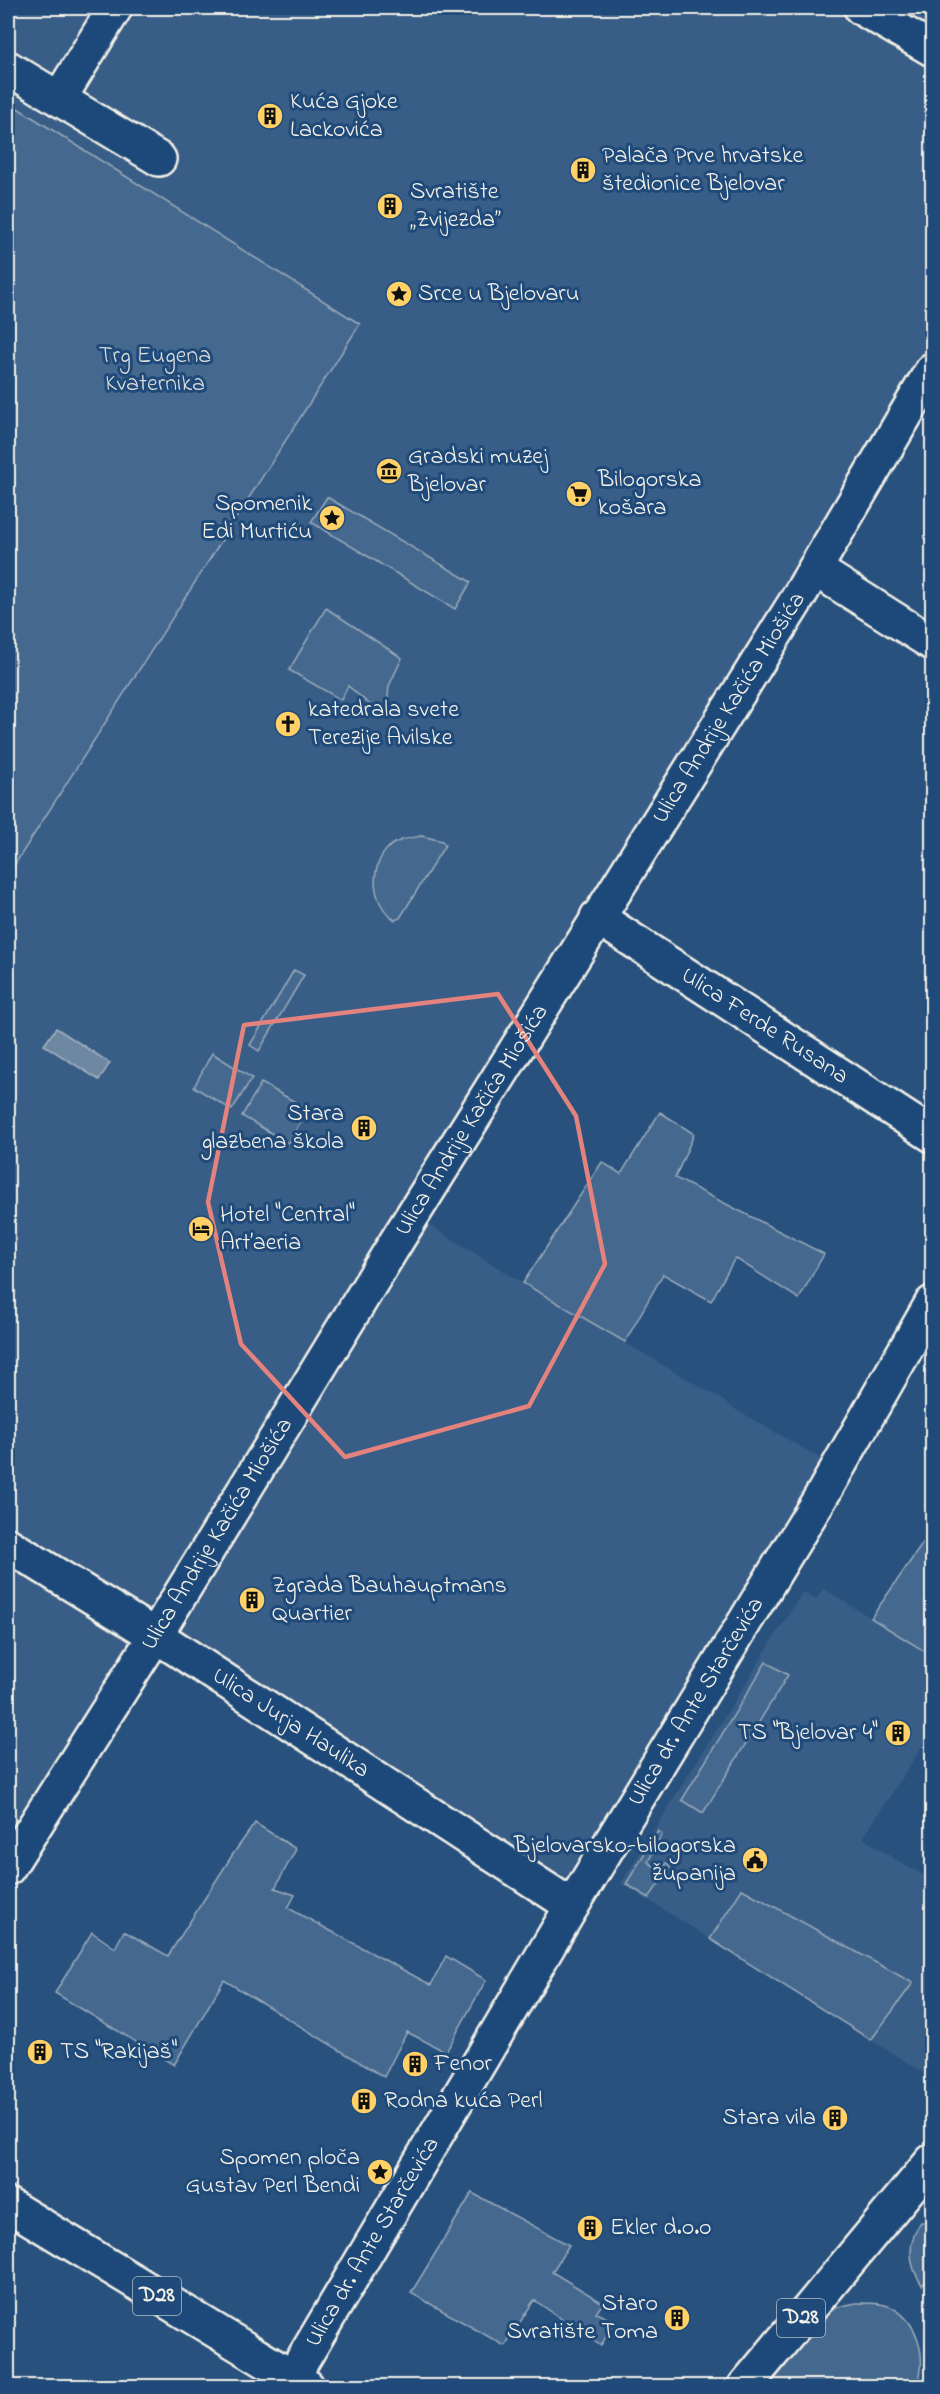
<svg xmlns="http://www.w3.org/2000/svg" width="940" height="2394" viewBox="0 0 940 2394" font-family="'Indie Flower',sans-serif">
<style>
.built{fill:#375d86}
.green{fill:#45688e;stroke:#9cacbb;stroke-width:1.5}
.water{fill:#6e88a2;stroke:#a4b2be;stroke-width:1.5}
.lines{fill:none;stroke-linecap:round;stroke-linejoin:round}
.minor-casing{stroke:#f4f1e8;stroke-width:38}
.major-casing{stroke:#f4f1e8;stroke-width:38}
.minor{stroke:#1f4a7a;stroke-width:33}
.major{stroke:#1f4a7a;stroke-width:33}
.marked{fill:none;stroke:#e4827e;stroke-width:4.5;stroke-linejoin:round}
.labels{text-anchor:middle;dominant-baseline:central;stroke-width:6;stroke-linejoin:round;paint-order:stroke}
.shield{fill:#1f4a7a;stroke:#b4bfc7;stroke-width:1.5}
.shield-label{font-size:22px;font-weight:bold;fill:#f4f1e8}
.poi-label{font-size:24px;fill:#f4f1e8;stroke:#1f4a7a;text-anchor:start}
.park-label{font-size:24px;fill:#dadcda;stroke:#1f4a7a}
.street-label{font-size:24px;fill:#f4f1e8;stroke:#1f4a7a}
</style>
<rect width="100%" height="100%" fill="#28517e"/>
<filter id="ink" filterUnits="userSpaceOnUse"><feTurbulence type="fractalNoise" baseFrequency=".0167" numOctaves="2"/><feDisplacementMap in="SourceGraphic" scale="12" xChannelSelector="R" yChannelSelector="G"/><feConvolveMatrix kernelMatrix="1 2 1 2 8 2 1 2 1" color-interpolation-filters="sRGB"/></filter>
<g filter="url(#ink)">
<path class="built" d="M8,8h924v362l-519,845 110,68 195,114 17,12 102,59 -265,438 -417,-270 -147,232z
M823,1588l109,68v26l-7,12 7,5v32l-69,107 41,27 28,14v199l-311,-195 182,-292 13,9z"/>
<path class="green" d="M8,102l352,222 -352,551z
M327,497l144,85 -16,27 -144,-87z
M326,608l76,50 -13,28 -2,21 -5,8 -34,-29 -7,14 -52,-30z
M422,836l20,5 3,4 -45,73 -5,2c-24,-16 -27,-54 -5,-74 9,-7 21,-8 32,-10z
M294,970l10,5 -45,76 -9,-6z
M212,1053l40,25 -20,32 -38,-23z
M261,1083l47,26 -20,34 -46,-27z
M660,1112l34,22 -19,44 149,76 -25,45 -64,-41 -24,43 -48,-27 -38,68 -102,-59 79,-121 19,12z
M932,1530v126l-61,-38z
M766,1662l22,13 -85,138 -21,-13z
M255,1823l41,26 -21,39 20,7 -7,13 143,77 15,-29 40,24 -40,72 -39,-20 -23,45 -160,-97 -50,85 -119,-72 37,-61 23,16 9,-17 44,25 65,-102z
M658,1831l4,3 -14,28 13,9 5,-8 5,3 -22,32 -23,-14z
M742,1889l171,94 -42,57 -161,-101z
M472,2193l97,52 -17,27 51,31 -7,10 18,8 -13,25 -67,-46 -29,46 -94,-53z
M921,2222h7l4,4v55l-3,-3 -7,7c-14,-20 -15,-43 -1,-63z
M856,2303c11,0 26,-1 37,5 27,16 34,51 24,78h-148l55,-70 13,-9z"/>
<path class="water" d="M56,1028l54,35 -11,17 -55,-35z"/>
<g class="lines">
<defs>
<g id="minor">
<path d="M861,8l71,41"/>
<path d="M8,68l151,91"/>
<path d="M59,99l56,-91"/>
<path d="M815,569l117,74"/>
<path id="s1" d="M597,917l335,218"/>
<path id="s2" d="M8,1545l164,101 400,260"/>
<path id="s3" d="M8,1868l147,-232 244,-399 397,-636 136,-231"/>
<path id="s4" d="M292,2378l280,-472 253,-416 107,-187"/>
</g>
<path id="major" d="M8,2205l299,181
M745,2386l187,-225"/>
</defs>
<use href="#minor" class="minor-casing"/>
<use href="#major" class="major-casing"/>
<use href="#minor" class="minor"/>
<use href="#major" class="major"/>
</g>
</g>
<path class="marked" d="M498,994l78,122 29,148 -76,142 -184,51 -104,-113 -33,-142 36,-177z"/>
<defs>
<symbol id="building-disc" viewBox="-11 -11 22 22"><circle r="9.5" fill="#ffd166" stroke="#1f4a7a"/><path d="M-4-6H4V6H1V3H-1V6H-4ZM-2.5-4.3h1.7v1.8h-1.7ZM.8-4.3h1.7v1.8H.8ZM-2.5-1h1.7V.8h-1.7ZM.8-1h1.7V.8H.8Z" fill="#111"/></symbol>
<symbol id="sight-disc" viewBox="-11 -11 22 22"><circle r="9.5" fill="#ffd166" stroke="#1f4a7a"/><path d="M0-6L1.8-2.2L6-1.7L2.9 1.2L3.7 5.4L0 3.3L-3.7 5.4L-2.9 1.2L-6-1.7L-1.8-2.2Z" fill="#111"/></symbol>
<symbol id="museum-disc" viewBox="-11 -11 22 22"><circle r="9.5" fill="#ffd166" stroke="#1f4a7a"/><path d="M0-6L6-3V-2H-6V-3ZM-5-1h2V3h-2ZM-1-1h2V3h-2ZM3-1h2V3H3ZM-6 4H6V6H-6Z" fill="#111"/></symbol>
<symbol id="supermarket-disc" viewBox="-11 -11 22 22"><circle r="9.5" fill="#ffd166" stroke="#1f4a7a"/><path d="M-6-5.5h2.5l.6 2H6L4.5 2H-2.5L-4.4-4H-6ZM-1.5 3.2a1.3 1.3 0 1 0 .1 0ZM3 3.2a1.3 1.3 0 1 0 .1 0Z" fill="#111"/></symbol>
<symbol id="church-disc" viewBox="-11 -11 22 22"><circle r="9.5" fill="#ffd166" stroke="#1f4a7a"/><path d="M-1.2-6h2.4v3.5h3.3v2.4h-3.3V6h-2.4V-.1h-3.3v-2.4h3.3Z" fill="#111"/></symbol>
<symbol id="hotel-disc" viewBox="-11 -11 22 22"><circle r="9.5" fill="#ffd166" stroke="#1f4a7a"/><path d="M-6-4.5h1.5V1H6V5H4.5V3h-9V5H-6ZM-4 0a1.8 1.8 0 1 1 3.6 0ZM.5 0V-2.5h3Q6-2.5 6 0Z" fill="#111"/></symbol>
<symbol id="civic-disc" viewBox="-11 -11 22 22"><circle r="9.5" fill="#ffd166" stroke="#1f4a7a"/><path d="M-.6-6.5H3V-4.5H.6V-3L4-1V1h2V6H-6V1h2V-1L-.6-3ZM-1.2 2.5V6h2.4V2.5Z" fill="#111"/></symbol>
</defs>
<g fill-rule="evenodd">
<use href="#building-disc" x="255" y="101" width="30" height="30"/>
<use href="#building-disc" x="568" y="155" width="30" height="30"/>
<use href="#building-disc" x="375" y="191" width="30" height="30"/>
<use href="#sight-disc" x="384" y="279" width="30" height="30"/>
<use href="#museum-disc" x="374" y="456" width="30" height="30"/>
<use href="#supermarket-disc" x="564" y="479" width="30" height="30"/>
<use href="#sight-disc" x="317" y="503" width="30" height="30"/>
<use href="#church-disc" x="273" y="709" width="30" height="30"/>
<use href="#building-disc" x="349" y="1113" width="30" height="30"/>
<use href="#hotel-disc" x="186" y="1214" width="30" height="30"/>
<use href="#building-disc" x="237" y="1585" width="30" height="30"/>
<use href="#building-disc" x="883" y="1718" width="30" height="30"/>
<use href="#civic-disc" x="740" y="1845" width="30" height="30"/>
<use href="#building-disc" x="25" y="2037" width="30" height="30"/>
<use href="#building-disc" x="400" y="2049" width="30" height="30"/>
<use href="#building-disc" x="349" y="2086" width="30" height="30"/>
<use href="#building-disc" x="820" y="2103" width="30" height="30"/>
<use href="#sight-disc" x="365" y="2157" width="30" height="30"/>
<use href="#building-disc" x="575" y="2213" width="30" height="30"/>
<use href="#building-disc" x="662" y="2303" width="30" height="30"/>
</g>
<g class="labels">
<g class="shield">
<rect x="133" y="2277" width="48" height="38" rx="4.5"/>
<rect x="777" y="2299" width="48" height="38" rx="4.5"/>
</g>
<g class="shield-label">
<text x="157" y="2296">D28</text>
<text x="801" y="2318">D28</text>
</g>
<g class="poi-label">
<text x="290" y="102">Kuća Gjoke<tspan x="290" dy="28">Lackovića</tspan></text>
<text x="602" y="156">Palača Prve hrvatske<tspan x="602" dy="28">štedionice Bjelovar</tspan></text>
<text x="410" y="192">Svratište<tspan x="410" dy="28">„Zvijezda”</tspan></text>
<text x="418" y="294">Srce u Bjelovaru</text>
<text x="408" y="457">Gradski muzej<tspan x="408" dy="28">Bjelovar</tspan></text>
<text x="598" y="480">Bilogorska<tspan x="598" dy="28">košara</tspan></text>
<text x="312" y="504" text-anchor="end">Spomenik<tspan x="312" dy="28">Edi Murtiću</tspan></text>
<text x="308" y="710">katedrala svete<tspan x="308" dy="28">Terezije Avilske</tspan></text>
<text x="344" y="1114" text-anchor="end">Stara<tspan x="344" dy="28">glazbena škola</tspan></text>
<text x="220" y="1215">Hotel "Central"<tspan x="220" dy="28">Art’aeria</tspan></text>
<text x="272" y="1586">Zgrada Bauhauptmans<tspan x="272" dy="28">Quartier</tspan></text>
<text x="878" y="1733" text-anchor="end">TS "Bjelovar 4"</text>
<text x="736" y="1846" text-anchor="end">Bjelovarsko-bilogorska<tspan x="736" dy="28">županija</tspan></text>
<text x="60" y="2052">TS "Rakijaš"</text>
<text x="434" y="2064">Fenor</text>
<text x="384" y="2101">Rodna kuća Perl</text>
<text x="816" y="2118" text-anchor="end">Stara vila</text>
<text x="360" y="2158" text-anchor="end">Spomen ploča<tspan x="360" dy="28">Gustav Perl Bendi</tspan></text>
<text x="610" y="2228">Ekler d.o.o</text>
<text x="658" y="2304" text-anchor="end">Staro<tspan x="658" dy="28">Svratište Toma</tspan></text>
</g>
<g class="park-label">
<text x="155" y="356">Trg Eugena<tspan x="155" dy="28">Kvaternika</tspan></text>
</g>
<g class="street-label">
<text stroke="none"><textPath href="#s3" startOffset="1366">Ulica Andrije Kačića Miošića</textPath></text>
<text stroke="none"><textPath href="#s1" startOffset="200">Ulica Ferde Rusana</textPath></text>
<text stroke="none"><textPath href="#s3" startOffset="880">Ulica Andrije Kačića Miošića</textPath></text>
<text stroke="none"><textPath href="#s3" startOffset="394">Ulica Andrije Kačića Miošića</textPath></text>
<text stroke="none"><textPath href="#s4" startOffset="788">Ulica dr. Ante Starčevića</textPath></text>
<text stroke="none"><textPath href="#s2" startOffset="334">Ulica Jurja Haulika</textPath></text>
<text stroke="none"><textPath href="#s4" startOffset="158">Ulica dr. Ante Starčevića</textPath></text>
</g>
</g>
<rect width="940" height="2394" fill="none" stroke="#1f4a7a" stroke-width="30"/>
<rect x="15" y="15" width="910" height="2364" fill="none" stroke="#f4f1e8" stroke-width="2" filter="url(#ink)"/>
</svg>
